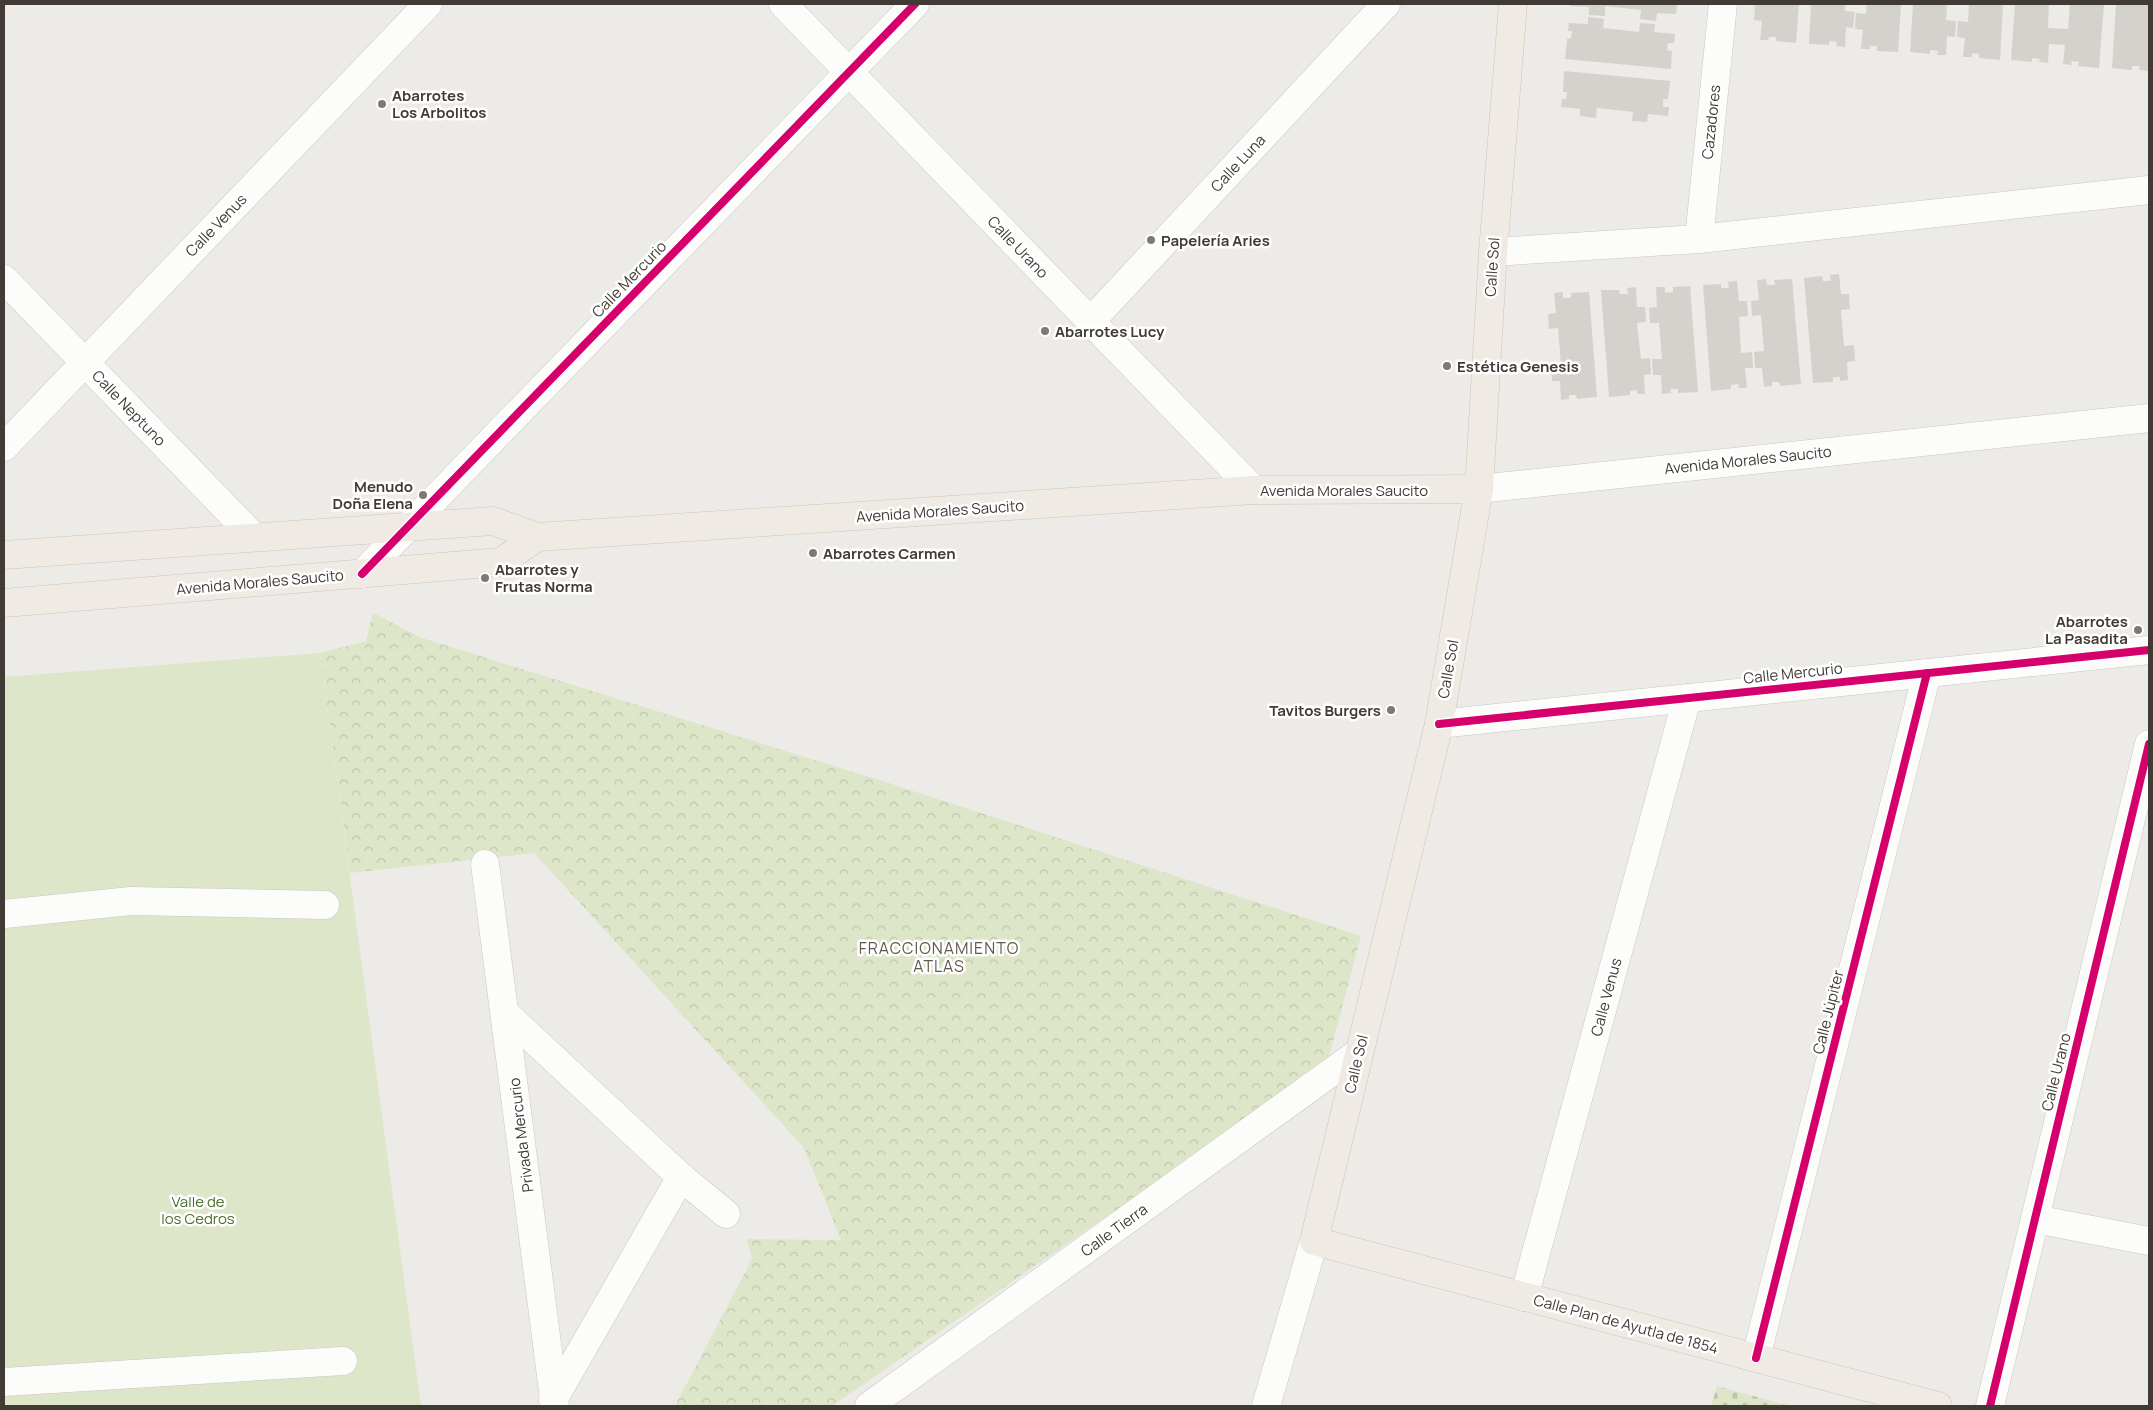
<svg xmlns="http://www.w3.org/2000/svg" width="2153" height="1410" font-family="Manrope,sans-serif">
<defs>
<pattern id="forest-crowns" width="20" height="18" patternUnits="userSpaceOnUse" patternTransform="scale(1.25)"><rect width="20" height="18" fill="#dde6c9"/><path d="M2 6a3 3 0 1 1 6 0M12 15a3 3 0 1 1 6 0" fill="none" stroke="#bfc6ad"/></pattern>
<pattern id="cemetery-stones" width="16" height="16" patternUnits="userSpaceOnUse" patternTransform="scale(1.25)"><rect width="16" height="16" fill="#dde6c9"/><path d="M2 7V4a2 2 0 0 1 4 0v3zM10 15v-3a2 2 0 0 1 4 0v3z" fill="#bfc6ad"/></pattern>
</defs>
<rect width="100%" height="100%" fill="#edebe7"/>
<polygon fill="#dde6c9" points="320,653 421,1406 4,1406 4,677"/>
<polygon fill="url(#forest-crowns)" points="373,613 422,638 879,780 1361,936 1327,1064 832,1406 675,1406 752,1259 747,1239 841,1240 804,1148 534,853 350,873 320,653 366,641"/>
<polygon fill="url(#cemetery-stones)" points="1717,1386 1790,1406 1711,1406"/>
<g fill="#d5d2ce">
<polygon points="1571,4 1672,4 1677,5 1676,14 1657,13 1656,21 1640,19 1641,10 1605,6 1605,16 1589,15 1589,7 1570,6"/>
<polygon points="1755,4 1799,4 1796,43 1776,41 1776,37 1769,37 1768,40 1760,40 1762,21 1754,20"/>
<polygon points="1811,4 1845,4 1845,11 1855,12 1853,28 1846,27 1845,47 1836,46 1837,42 1829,41 1829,45 1809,44"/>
<polygon points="1867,4 1901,4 1898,52 1877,51 1877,46 1870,46 1870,49 1861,49 1863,30 1855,29 1856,13 1866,14"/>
<polygon points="1913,4 1947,4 1946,20 1956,21 1955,37 1947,36 1946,55 1937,55 1938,51 1930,50 1930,54 1910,52"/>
<polygon points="1969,4 2003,4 2000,60 1979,58 1979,54 1972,53 1972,57 1963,57 1965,38 1957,37 1958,21 1968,22"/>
<polygon points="2015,4 2049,4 2048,28 2068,29 2070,4 2104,4 2099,68 2078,66 2079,62 2071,61 2072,65 2063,64 2065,45 2049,44 2048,63 2039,62 2040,59 2032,58 2032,62 2011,60"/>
<polygon points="2116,4 2149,4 2148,71 2139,70 2140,66 2132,66 2132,70 2112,68"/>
<polygon points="1588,17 1604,19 1603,28 1639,32 1640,23 1655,24 1654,32 1675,34 1674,43 1668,43 1667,50 1672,51 1671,69 1565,59 1567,39 1571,38 1572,31 1568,31 1569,23 1588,24"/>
<polygon points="1564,71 1670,81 1668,99 1663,99 1663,107 1669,107 1668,116 1648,114 1647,122 1632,121 1633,112 1597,108 1596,118 1580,116 1580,109 1561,107 1562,99 1566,99 1567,92 1563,92"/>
<polygon points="1839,274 1841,294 1849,294 1850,309 1841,310 1844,346 1854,345 1855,361 1847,362 1848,380 1840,381 1840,377 1833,377 1833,382 1813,383 1804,278 1822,276 1823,281 1831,281 1830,275"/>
<polygon points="1766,279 1767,285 1775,285 1774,280 1792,279 1801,384 1780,386 1779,382 1772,382 1772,386 1764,387 1762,368 1755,368 1754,352 1764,351 1761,315 1752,316 1751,301 1759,300 1757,280"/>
<polygon points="1737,281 1739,301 1747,301 1748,316 1739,317 1741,353 1752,352 1753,368 1745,368 1747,388 1739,388 1738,384 1731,385 1731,389 1711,391 1703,285 1721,284 1721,288 1729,288 1728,282"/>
<polygon points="1690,286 1698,392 1678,393 1678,389 1670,389 1671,393 1662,394 1661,375 1653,375 1652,359 1662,359 1659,323 1650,323 1649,308 1657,307 1656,287 1665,287 1665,293 1673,292 1673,287"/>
<polygon points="1636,287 1637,307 1645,307 1646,322 1637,323 1641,359 1650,358 1651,374 1644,375 1645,394 1637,394 1637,390 1630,391 1630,395 1609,397 1601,290 1619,290 1620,294 1628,294 1627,288"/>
<polygon points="1563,292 1563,298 1571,298 1571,293 1589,292 1597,397 1577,399 1576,395 1569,395 1569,399 1561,400 1560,381 1552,381 1551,365 1561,365 1558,328 1549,329 1548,314 1556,313 1554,293"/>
</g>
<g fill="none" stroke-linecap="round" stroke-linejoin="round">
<g stroke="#cac7c3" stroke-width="29">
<g id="minor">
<polyline points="783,4 1254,490"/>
<polyline points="1699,239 1723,4"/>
<polyline points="1493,252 1699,239 2149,190"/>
<polyline points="4,279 254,537"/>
<polyline points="1090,322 1386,4"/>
<polyline points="4,447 428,4"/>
<polyline points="1479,489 2149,418"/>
<polyline points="362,574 915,4"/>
<polyline points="1439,724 2149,650"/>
<polyline points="485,864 555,1406"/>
<polyline points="4,914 131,901 325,905"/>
<polyline points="506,1014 681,1177 726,1214"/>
<polyline points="2035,1219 2149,1241"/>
<polyline points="1524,1297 1687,698"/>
<polyline points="1756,1358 1927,673"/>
<polyline points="4,1382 343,1361"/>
<polyline points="553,1400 681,1177"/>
<polyline points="869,1406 1358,1053"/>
<polyline points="1266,1406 1314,1241"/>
<polyline points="1990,1406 2149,744"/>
</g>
</g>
<g stroke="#cec4b6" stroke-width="29">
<g id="major">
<polyline points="1513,4 1493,252 1479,489 1439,724 1314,1241 1938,1406"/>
<polyline points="4,555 493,521 537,537 1254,490 1479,489"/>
<polyline points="4,603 501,562 537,537"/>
</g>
</g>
<use href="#minor" stroke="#fcfcfb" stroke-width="28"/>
<use href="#major" stroke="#efeae3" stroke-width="28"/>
<g stroke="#fff" stroke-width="11">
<g id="cycleway">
<polyline points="362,574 915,4"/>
<polyline points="1439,724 2149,650"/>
<polyline points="1756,1358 1927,673"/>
<polyline points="1990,1406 2149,744"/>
</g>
</g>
<use href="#cycleway" stroke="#d6006c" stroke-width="8"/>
</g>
<g fill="#7e7973" stroke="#fff" stroke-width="2">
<circle cx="382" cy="104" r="5"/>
<circle cx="1151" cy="240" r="5"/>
<circle cx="1045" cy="331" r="5"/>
<circle cx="1447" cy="366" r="5"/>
<circle cx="423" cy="495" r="5"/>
<circle cx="813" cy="553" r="5"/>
<circle cx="485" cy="578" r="5"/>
<circle cx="2138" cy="630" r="5"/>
<circle cx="1391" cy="710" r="5"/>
</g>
<g text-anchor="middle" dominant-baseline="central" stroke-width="5" stroke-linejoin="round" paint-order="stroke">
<g font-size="15" font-weight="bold" fill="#423b35" stroke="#fff" text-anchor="start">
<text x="392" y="95">Abarrotes<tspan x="392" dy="17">Los Arbolitos</tspan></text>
<text x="1161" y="240">Papelería Aries</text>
<text x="1055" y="331">Abarrotes Lucy</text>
<text x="1457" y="366">Estética Genesis</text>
<text x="413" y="486" text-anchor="end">Menudo<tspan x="413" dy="17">Doña Elena</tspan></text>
<text x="823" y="553">Abarrotes Carmen</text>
<text x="495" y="569">Abarrotes y<tspan x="495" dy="17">Frutas Norma</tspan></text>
<text x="2128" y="621" text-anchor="end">Abarrotes<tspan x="2128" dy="17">La Pasadita</tspan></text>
<text x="1381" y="710" text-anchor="end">Tavitos Burgers</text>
</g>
<g font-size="15" fill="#423b35" stroke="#fff">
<text transform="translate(1711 122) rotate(-84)">Cazadores</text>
<text transform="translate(1238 163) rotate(-47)">Calle Luna</text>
<text transform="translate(216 225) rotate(-46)">Calle Venus</text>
<text transform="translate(1018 247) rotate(46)">Calle Urano</text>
<text transform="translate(1492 267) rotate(-86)">Calle Sol</text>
<text transform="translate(629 279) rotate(-46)">Calle Mercurio</text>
<text transform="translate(129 408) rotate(46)">Calle Neptuno</text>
<text transform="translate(1748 460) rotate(-6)">Avenida Morales Saucito</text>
<text x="1344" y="490">Avenida Morales Saucito</text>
<text transform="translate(940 511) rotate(-4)">Avenida Morales Saucito</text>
<text transform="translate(260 582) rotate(-5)">Avenida Morales Saucito</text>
<text transform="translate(1448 669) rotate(-80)">Calle Sol</text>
<text transform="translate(1793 673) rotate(-6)">Calle Mercurio</text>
<text transform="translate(1606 997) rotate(-75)">Calle Venus</text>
<text transform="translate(1828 1012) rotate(-76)">Calle Júpiter</text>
<text transform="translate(1356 1064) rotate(-77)">Calle Sol</text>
<text transform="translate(2056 1072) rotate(-76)">Calle Urano</text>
<text transform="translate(521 1135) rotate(-97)">Privada Mercurio</text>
<text transform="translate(1114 1230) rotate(-36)">Calle Tierra</text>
<text transform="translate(1626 1324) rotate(15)">Calle Plan de Ayutla de 1854</text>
</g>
<g font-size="15" fill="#4c6e2e" stroke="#fff">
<text x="198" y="1201">Valle de<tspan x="198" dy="17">los Cedros</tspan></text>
</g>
<g font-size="16" letter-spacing="1" fill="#64584d" stroke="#fff">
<text x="939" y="948">FRACCIONAMIENTO<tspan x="939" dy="18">ATLAS</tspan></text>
</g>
</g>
<rect width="2153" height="1410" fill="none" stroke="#423b35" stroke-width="10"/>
</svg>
